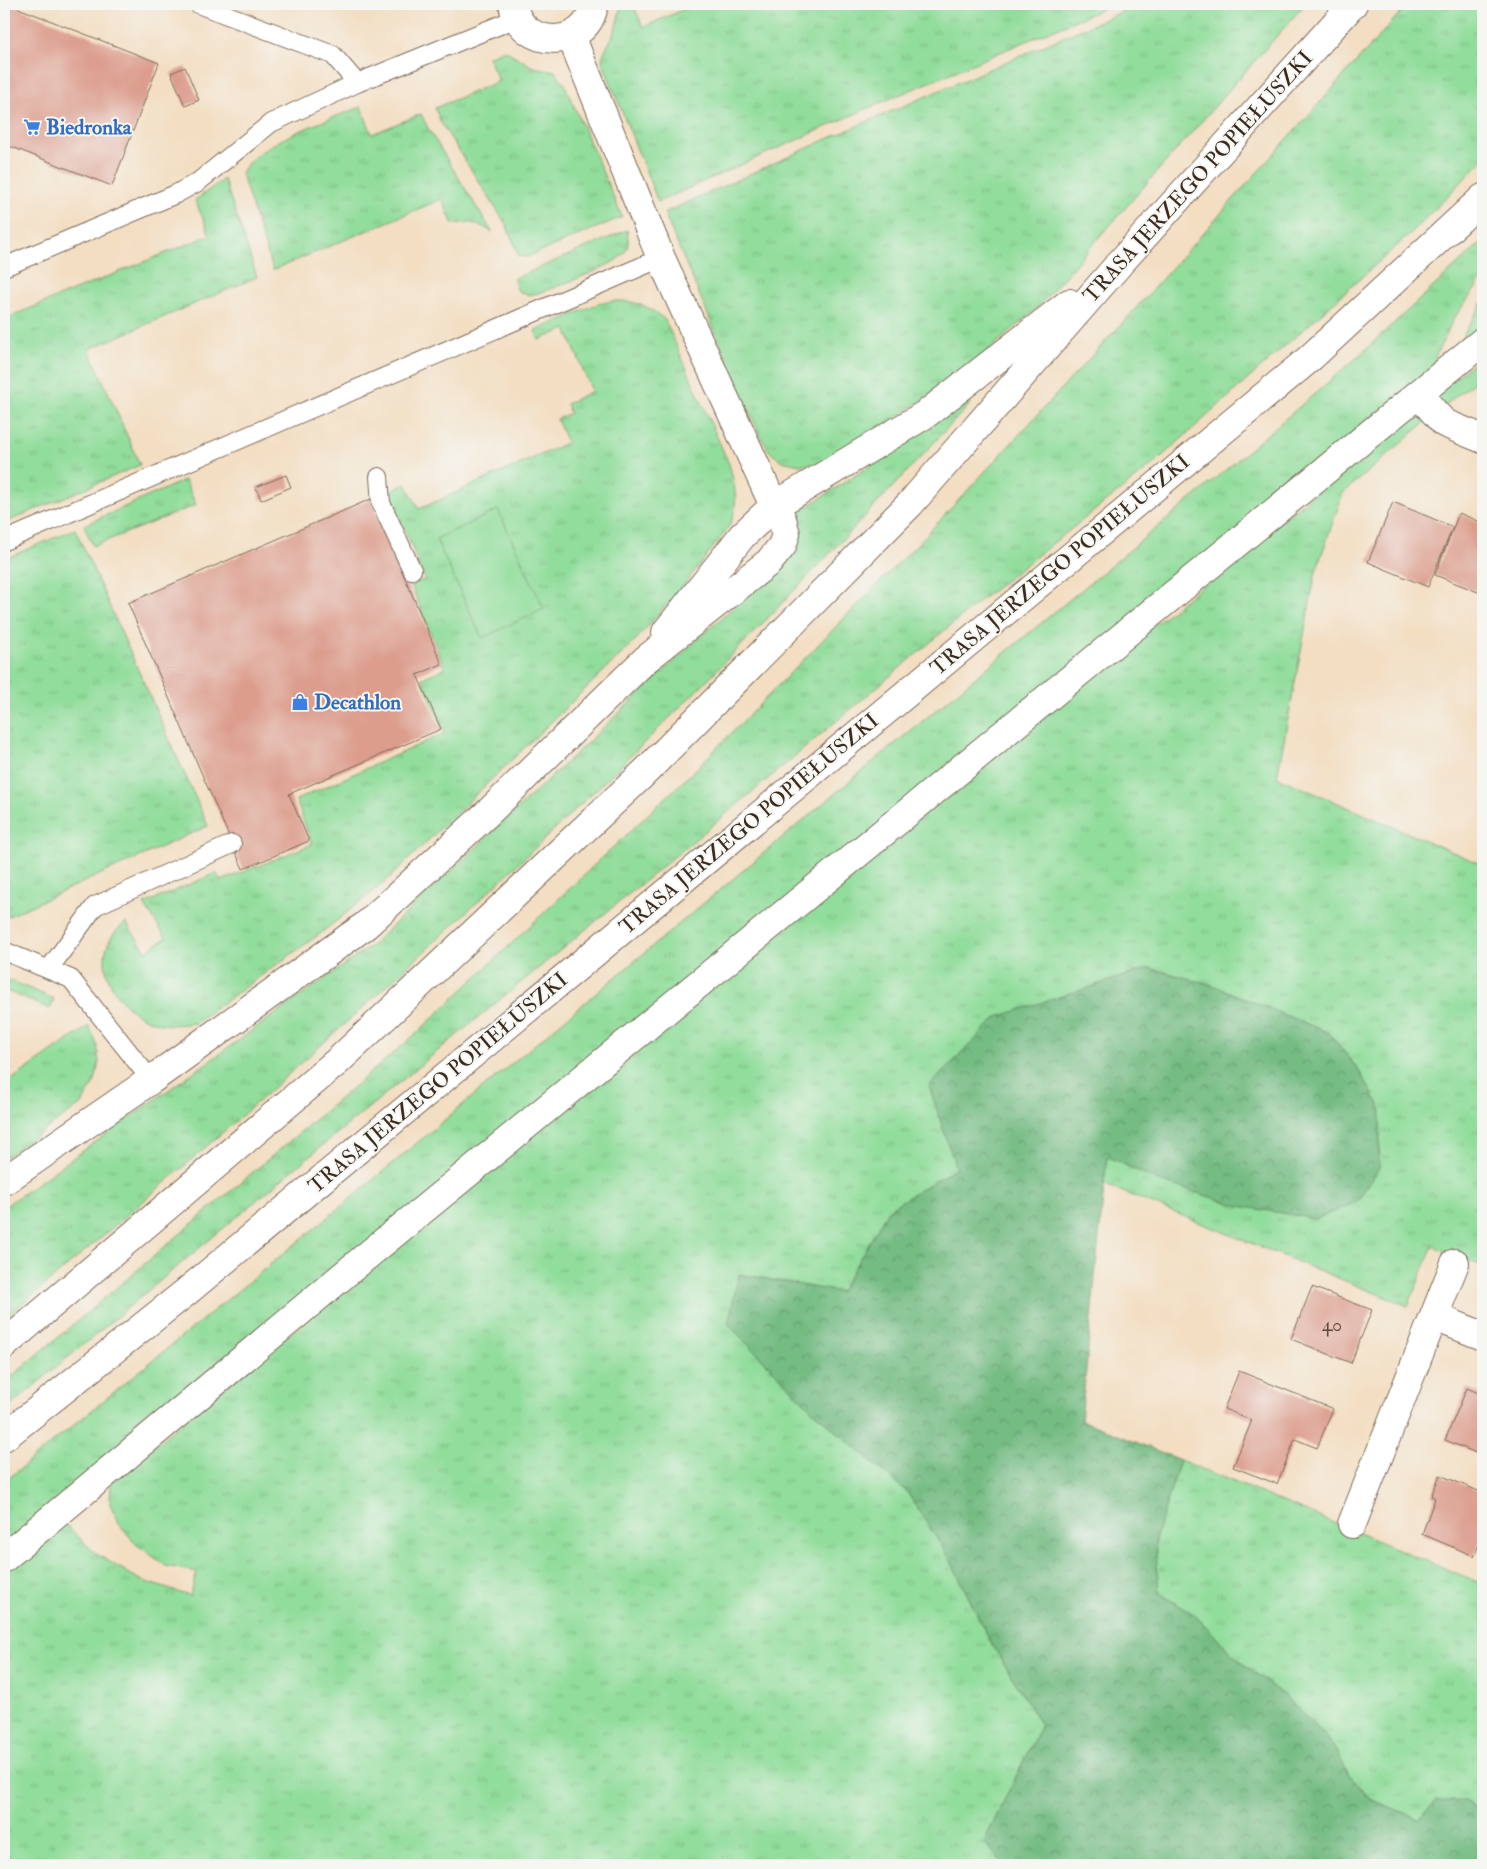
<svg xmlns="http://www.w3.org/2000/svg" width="1487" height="1869" font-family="'IM FELL Double Pica',serif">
<defs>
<pattern id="grass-tufts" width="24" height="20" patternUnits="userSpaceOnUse" patternTransform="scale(1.25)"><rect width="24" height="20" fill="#91dd9b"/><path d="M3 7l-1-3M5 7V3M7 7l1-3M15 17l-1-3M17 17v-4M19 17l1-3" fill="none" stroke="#7ebe85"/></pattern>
<pattern id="forest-crowns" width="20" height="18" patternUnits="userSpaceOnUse" patternTransform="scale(1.25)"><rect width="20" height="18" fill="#74bc83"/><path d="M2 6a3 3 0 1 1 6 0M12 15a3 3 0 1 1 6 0" fill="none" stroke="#60996b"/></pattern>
</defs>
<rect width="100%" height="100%" fill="#f6f6f2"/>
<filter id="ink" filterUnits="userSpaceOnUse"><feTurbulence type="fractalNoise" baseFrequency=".02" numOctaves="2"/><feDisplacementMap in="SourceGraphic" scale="10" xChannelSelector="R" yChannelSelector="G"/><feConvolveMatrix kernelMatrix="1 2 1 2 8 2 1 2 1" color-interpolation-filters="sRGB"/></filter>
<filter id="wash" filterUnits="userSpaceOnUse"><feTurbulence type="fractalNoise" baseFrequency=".0096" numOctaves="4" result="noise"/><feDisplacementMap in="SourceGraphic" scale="20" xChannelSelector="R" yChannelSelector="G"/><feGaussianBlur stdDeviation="1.12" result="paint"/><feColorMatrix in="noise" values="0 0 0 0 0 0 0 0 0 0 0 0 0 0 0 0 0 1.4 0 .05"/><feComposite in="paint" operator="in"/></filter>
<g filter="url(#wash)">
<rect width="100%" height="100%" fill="#f3dec2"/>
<g fill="url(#grass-tufts)" stroke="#66845c">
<path d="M 621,4 L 633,4 L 643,27 L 696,4 L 1114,4 L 866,109 L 658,202 L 602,61 C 603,50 609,45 613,35 C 617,25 619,15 621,4 Z"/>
<polygon points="1140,4 1305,4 1037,308 967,369 846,452 816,464 799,465 782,461 771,453 762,440 664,213 834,136"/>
<polygon points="1408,4 1483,4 1483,160 1411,233 1150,467 982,599 708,829 317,1150 4,1411 4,1383 416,1034 698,767 930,531 1128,317"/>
<polygon points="505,50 533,67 555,71 564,83 622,217 527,257 519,256 506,224 441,123 435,108 499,81 488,57"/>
<path d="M 361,107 L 372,134 L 421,114 L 429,130 L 492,232 C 478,223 469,221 453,224 L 442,199 L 273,270 L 241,173 C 257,142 328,120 361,107 Z"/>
<polygon points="224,179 257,277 89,349 140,465 4,523 4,319 210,235 195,200"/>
<path d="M 627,230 C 628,238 630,246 624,253 C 614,267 557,286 539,293 L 530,295 L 518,291 L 513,279 Z"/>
<polygon points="1483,241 1483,278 1454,318 1435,357 1441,365 1183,575 1178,570 1154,590 1158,596 4,1544 4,1482 338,1209 880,756 1194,497 1354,360"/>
<path d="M 613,301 C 635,300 649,306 665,320 L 729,464 C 736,487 740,510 726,531 L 680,590 L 633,643 L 385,882 L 321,933 L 195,1023 C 179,1025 161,1027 146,1019 C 109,1002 86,949 126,923 L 146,951 L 166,938 L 144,904 L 216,873 L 221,881 L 312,844 L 296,800 L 445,733 L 422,678 L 445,668 L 411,585 L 425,579 L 389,491 L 406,484 L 419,509 L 567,443 L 557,419 L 570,413 L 566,404 L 592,391 L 566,329 L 539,340 L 535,331 L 597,304 Z"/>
<polygon points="1483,302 1483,331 1466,345 1461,339"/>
<polygon points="1483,355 1483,376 1456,396 1343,493 1316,571 1277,777 1483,865 1483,1262 1480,1265 1433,1246 1408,1306 1103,1184 1107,1156 1156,1180 1381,1108 1357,1068 1329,1033 1212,985 1149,968 956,1168 889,1209 840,1292 740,1274 813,1411 907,1492 950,1559 989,1639 1041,1725 984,1842 1005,1865 4,1865 4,1572 63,1522 95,1553 140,1580 190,1596 197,1572 166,1566 136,1544 120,1525 110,1504 111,1481"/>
<path d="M 965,399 L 971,403 C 863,519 754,635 641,746 C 437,945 223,1137 4,1319 L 4,1207 L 371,946 L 686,650 L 791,555 L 800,537 L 798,513 L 892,451 Z"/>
<polygon points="185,480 196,505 93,546 84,525"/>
<polygon points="75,529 208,826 4,918 4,559"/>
<polygon points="4,978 54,999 50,1009 4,990"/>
<polygon points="89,1026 97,1045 99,1062 95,1081 82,1104 4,1158 4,1085"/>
<polygon points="1180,1460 1483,1584 1483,1813 1465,1801 1419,1819 1370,1799 1348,1773 1329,1739 1284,1696 1236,1658 1195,1615 1159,1593 1155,1540"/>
</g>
<polygon fill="url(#forest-crowns)" stroke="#587350" points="1149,968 1212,985 1329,1033 1357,1068 1381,1108 1379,1168 1357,1202 1316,1219 1239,1206 1156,1180 1107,1156 1081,1420 1180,1460 1155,1540 1159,1593 1195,1615 1236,1658 1284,1696 1329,1739 1348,1773 1370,1799 1419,1819 1436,1801 1465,1801 1483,1813 1483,1865 1005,1865 984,1842 1041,1725 989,1639 950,1559 907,1492 813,1411 728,1324 739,1274 840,1292 889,1209 956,1168 929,1086 997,1017"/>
<polygon fill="#91dd9b" stroke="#66845c" points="498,510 544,609 482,638 436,539"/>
<g id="blocks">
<g fill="#dc9d8d">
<polygon points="4,4 14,4 13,6 159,63 112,186 4,144"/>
<polygon points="185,67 199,100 185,106 171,73"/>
<polygon points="286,475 291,487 261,500 256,487"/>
<polygon points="371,499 442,664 417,675 441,729 289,794 309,841 243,869 128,603"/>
<polygon points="1393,502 1453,527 1428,587 1368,562"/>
<polygon points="1459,513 1483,523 1483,594 1435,575"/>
<polygon points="1312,1287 1372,1310 1351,1363 1291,1339"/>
<polygon points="1239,1371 1333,1409 1317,1448 1295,1439 1277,1484 1233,1467 1252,1420 1224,1409"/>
<polygon points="1467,1388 1483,1395 1483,1456 1445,1440"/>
<polygon points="1440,1475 1483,1493 1483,1535 1474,1556 1422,1534 1435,1498 1431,1496"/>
</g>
</g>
</g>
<g filter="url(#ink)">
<use href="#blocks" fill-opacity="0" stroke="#7b6957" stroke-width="1"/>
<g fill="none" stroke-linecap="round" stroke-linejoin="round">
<g stroke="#7b6957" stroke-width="20">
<g id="lane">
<polyline points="198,4 333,55 357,83 517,18"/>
<polyline points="4,267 176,194 198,182 271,123 357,83"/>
<polyline points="379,477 381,503 412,570"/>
<polyline points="4,541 661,258"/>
<polyline points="4,951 71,979 151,1080"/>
<polyline points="49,969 95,906 232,844"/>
</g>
</g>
<g stroke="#7b6957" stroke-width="30">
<g id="street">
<path d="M 513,4 C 519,50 588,51 594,4"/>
<polyline points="1419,395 1444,423 1483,439"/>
<polyline points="666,632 742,536 774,506"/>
<polyline points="4,1181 151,1080 366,925 492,809 645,660 769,562 782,546 786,534 782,519 774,506 661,258 571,36"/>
<polyline points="1435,1317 1483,1336"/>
<polyline points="1352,1524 1455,1263"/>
<polyline points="4,1558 363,1259 1483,341"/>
</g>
</g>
<g stroke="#7b6957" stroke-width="30">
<g id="primary">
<polyline points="774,506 926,414 1069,303"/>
<polyline points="4,1345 339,1060 644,773 910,504 1120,263 1353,4"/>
<polyline points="4,1437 185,1293 1309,359 1483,198"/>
</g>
</g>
<use href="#lane" stroke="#fff" stroke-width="18"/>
<use href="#street" stroke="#fff" stroke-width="28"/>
<use href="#primary" stroke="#fff" stroke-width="28"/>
</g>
</g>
<defs>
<g id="supermarket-bare" transform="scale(1.35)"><path d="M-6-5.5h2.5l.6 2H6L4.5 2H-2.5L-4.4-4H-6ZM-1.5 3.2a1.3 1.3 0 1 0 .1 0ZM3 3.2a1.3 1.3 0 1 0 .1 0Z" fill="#3f7fe0" stroke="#f6f6f2" stroke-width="2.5" paint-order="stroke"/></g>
<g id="shop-bare" transform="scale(1.35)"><path d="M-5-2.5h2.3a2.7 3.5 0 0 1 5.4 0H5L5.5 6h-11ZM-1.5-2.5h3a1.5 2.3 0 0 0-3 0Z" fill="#3f7fe0" stroke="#f6f6f2" stroke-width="2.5" paint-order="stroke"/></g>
</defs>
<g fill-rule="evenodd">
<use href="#supermarket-bare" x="32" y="127"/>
<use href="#shop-bare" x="300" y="702"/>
</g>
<g text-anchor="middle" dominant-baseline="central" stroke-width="4" stroke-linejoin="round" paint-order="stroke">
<g font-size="19" fill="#63473a">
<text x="1332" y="1325">40</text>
</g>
<g font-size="21" font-weight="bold" fill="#366cbe" stroke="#f6f6f2" text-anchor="start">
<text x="46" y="127">Biedronka</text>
<text x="314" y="702">Decathlon</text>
</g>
<g font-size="21" fill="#3b2a1e" stroke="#f6f6f2">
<text transform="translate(1198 177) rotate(-48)">TRASA JERZEGO POPIEŁUSZKI</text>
<text transform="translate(1060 565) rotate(-40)">TRASA JERZEGO POPIEŁUSZKI</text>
<text transform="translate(749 824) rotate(-40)">TRASA JERZEGO POPIEŁUSZKI</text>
<text transform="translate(438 1083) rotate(-40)">TRASA JERZEGO POPIEŁUSZKI</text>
</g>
</g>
<rect width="1487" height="1869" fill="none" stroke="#f6f6f2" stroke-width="20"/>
</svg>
